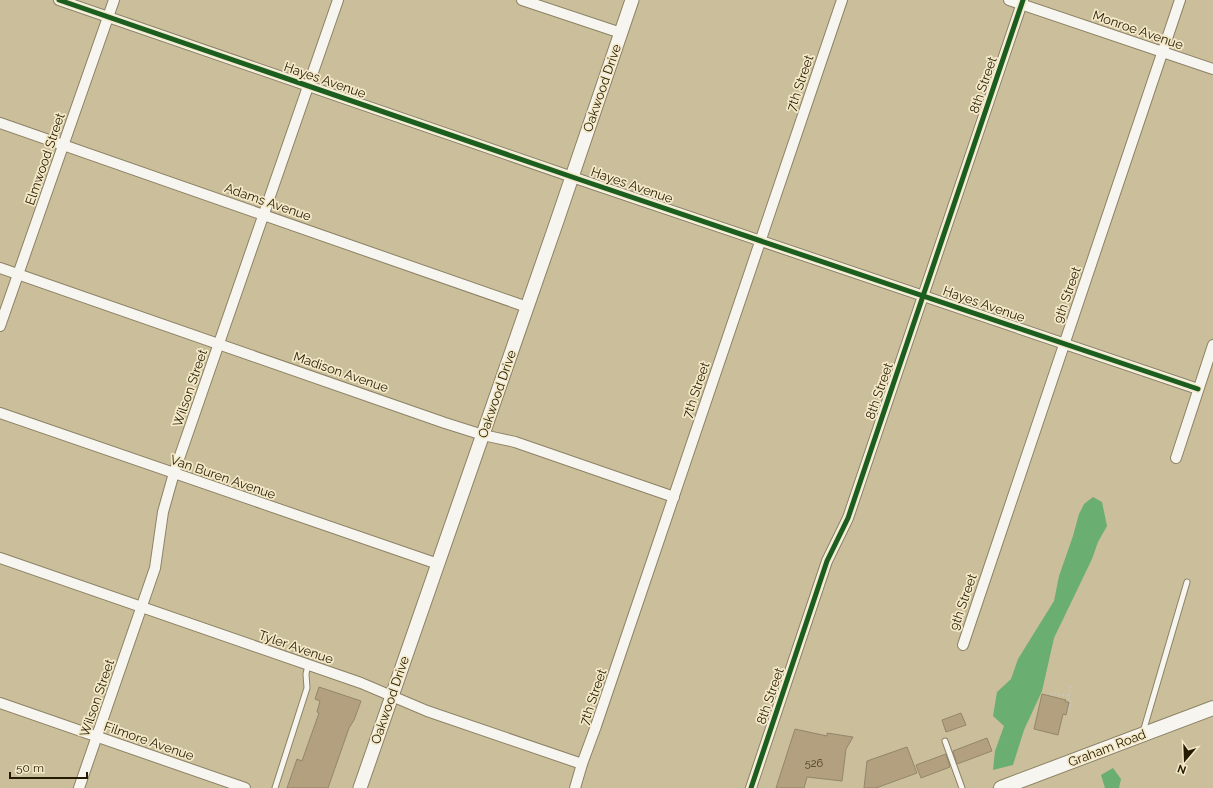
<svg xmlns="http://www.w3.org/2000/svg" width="1213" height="788" font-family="Raleway,sans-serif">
<rect width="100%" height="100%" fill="#cbbe9a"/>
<g fill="#6bae71">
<polygon points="1093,497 1102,502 1107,526 1098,542 1092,559 1054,638 1042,691 1024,730 1013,765 993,770 995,751 1004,726 993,716 997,692 1011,679 1018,659 1054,601 1059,576 1073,536 1079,514 1084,504"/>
<polygon points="1113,768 1121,779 1119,788 1105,788 1101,775"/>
</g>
<g fill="#b2a07e" stroke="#93866c">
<polygon points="319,687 361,701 354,720 349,728 328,788 287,788 297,759 302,761 319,713 317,712 320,701 315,699"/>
<polygon points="1042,694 1066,700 1065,702 1069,702 1066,715 1063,714 1058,735 1034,729"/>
<polygon points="961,713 966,725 946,732 942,720"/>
<polygon points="795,729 827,736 827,733 853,737 846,749 842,781 807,777 804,788 776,788"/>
<polygon points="987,738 992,751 957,764 953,751"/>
<polygon points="907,747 917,773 876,788 864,788 867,761"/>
<polygon points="946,754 950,767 921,778 916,765"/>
</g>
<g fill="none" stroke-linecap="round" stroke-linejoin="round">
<g stroke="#8c8265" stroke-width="7">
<g id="service">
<polyline points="1143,732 1187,582"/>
<polyline points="945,741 962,788"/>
<polyline points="275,788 307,688 306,674 308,665"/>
</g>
</g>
<g stroke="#8c8265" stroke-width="12">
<g id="minor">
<polyline points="59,0 581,180 1198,389"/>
<polyline points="522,0 621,33"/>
<polyline points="1009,0 1213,69"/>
<polyline points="0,123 527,307"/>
<polyline points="0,268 445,423 483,435 515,442 674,497"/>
<polyline points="0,326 114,0"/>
<polyline points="0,413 438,564"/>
<polyline points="1176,458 1213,345"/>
<polyline points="0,558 361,683 427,711 582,764"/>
<polyline points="963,645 1180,0"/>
<polyline points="0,703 245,788"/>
<polyline points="79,788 155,568 163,512 174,473 338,0"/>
<polyline points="575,788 582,764 596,726 842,0"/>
<polyline points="751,788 827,561 848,518 1023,0"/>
</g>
</g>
<g stroke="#8c8265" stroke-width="15">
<polyline id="tertiary" points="360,788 557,221 632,0"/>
</g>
<g stroke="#8c8265" stroke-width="16">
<polyline id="secondary" points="1001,788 1213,708"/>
</g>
<g stroke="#c8c4b9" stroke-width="2" stroke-dasharray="2 2" stroke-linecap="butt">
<polyline points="1051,695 1054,693 1068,696"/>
<polyline points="1069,710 1071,702 1068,700 1071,686"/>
</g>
<use href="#service" stroke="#f7f5f0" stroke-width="5"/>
<use href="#minor" stroke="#f7f5f0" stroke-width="10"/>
<use href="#tertiary" stroke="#f7f5f0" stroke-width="13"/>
<use href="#secondary" stroke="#f7f5f0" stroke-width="14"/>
<g stroke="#f4e9c9" stroke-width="8">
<g id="cycleway">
<polyline points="59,0 581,180 1198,389"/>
<polyline points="751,788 827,561 848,518 1023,0"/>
</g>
</g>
<use href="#cycleway" stroke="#1b5e20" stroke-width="5"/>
</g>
<g text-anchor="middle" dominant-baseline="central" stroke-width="3.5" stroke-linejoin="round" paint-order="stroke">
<g font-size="11" fill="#483c20">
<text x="814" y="763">526</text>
</g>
<g font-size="13" fill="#241b01" stroke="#f4e9c9">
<text transform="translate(1138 30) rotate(19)">Monroe Avenue</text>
<text transform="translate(325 80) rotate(19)">Hayes Avenue</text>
<text transform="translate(800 83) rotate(-71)">7th Street</text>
<text transform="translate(983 85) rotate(-71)">8th Street</text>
<text transform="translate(602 88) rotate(-71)">Oakwood Drive</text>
<text transform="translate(45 159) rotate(-71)">Elmwood Street</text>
<text transform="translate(632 185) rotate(19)">Hayes Avenue</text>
<text transform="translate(268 202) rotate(19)">Adams Avenue</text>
<text transform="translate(1067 295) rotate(-71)">9th Street</text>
<text transform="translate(984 304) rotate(19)">Hayes Avenue</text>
<text transform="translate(341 372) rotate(19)">Madison Avenue</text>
<text transform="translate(190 388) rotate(-71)">Wilson Street</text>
<text transform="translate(696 390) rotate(-71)">7th Street</text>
<text transform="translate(879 391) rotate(-71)">8th Street</text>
<text transform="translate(497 394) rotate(-71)">Oakwood Drive</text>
<text transform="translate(223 477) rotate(19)">Van Buren Avenue</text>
<text transform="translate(963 602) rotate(-71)">9th Street</text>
<text transform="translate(296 647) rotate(19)">Tyler Avenue</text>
<text transform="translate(770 696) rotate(-71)">8th Street</text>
<text transform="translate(593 697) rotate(-71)">7th Street</text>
<text transform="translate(97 698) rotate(-71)">Wilson Street</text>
<text transform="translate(390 700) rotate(-71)">Oakwood Drive</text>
<text transform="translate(149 741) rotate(19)">Filmore Avenue</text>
<text transform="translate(1107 748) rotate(-21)">Graham Road</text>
</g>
</g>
<g transform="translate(1185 760) rotate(199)" stroke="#f4e9c9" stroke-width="3" paint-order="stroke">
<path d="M0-3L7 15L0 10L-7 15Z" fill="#241b01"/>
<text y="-6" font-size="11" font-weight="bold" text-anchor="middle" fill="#241b01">N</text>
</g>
<path d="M10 772v6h77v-6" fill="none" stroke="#241b01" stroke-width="2"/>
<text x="16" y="772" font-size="12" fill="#241b01" stroke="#f4e9c9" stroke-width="3" paint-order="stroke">50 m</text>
</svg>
